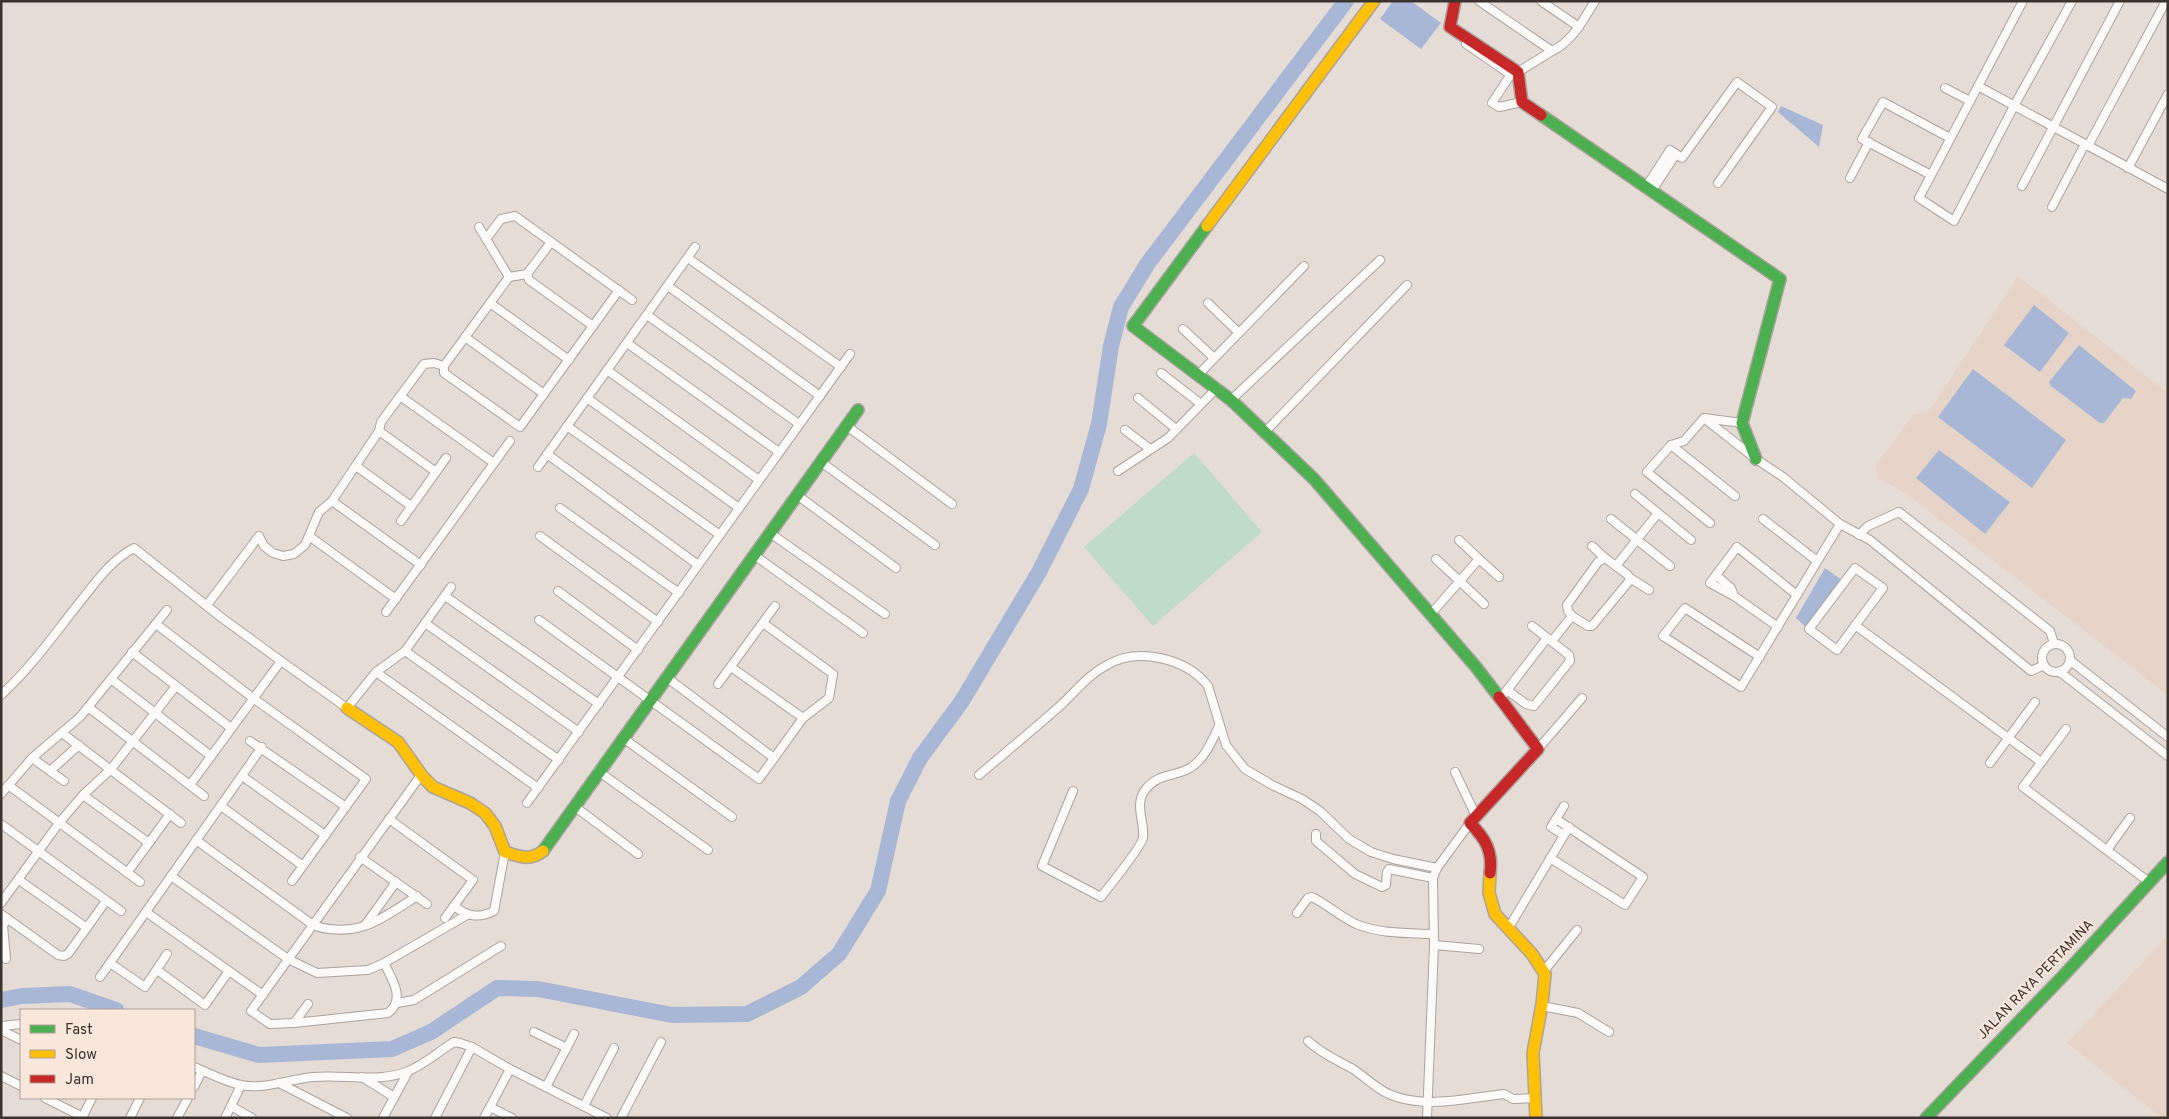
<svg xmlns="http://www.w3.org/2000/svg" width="2169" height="1119" font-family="Overpass,sans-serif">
<rect width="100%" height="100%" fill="#e6dcd6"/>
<g fill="#e7d4c8">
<polygon points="2018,276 2168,393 2168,695 1908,495 1878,478 1875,466 1913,415 1929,411"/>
<polygon points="2168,935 2168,1118 2162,1118 2067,1043"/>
</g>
<polygon fill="#c1dbc9" points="1194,453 1262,532 1153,626 1084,547"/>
<g fill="#a8b7d5">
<polygon points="1393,1 1411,1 1441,23 1421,49 1380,19"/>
<polygon points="1781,106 1823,125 1819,147 1778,112"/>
<polygon points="2034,305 2069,333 2040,372 2004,345"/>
<polygon points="2079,345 2136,391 2131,399 2123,398 2104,423 2100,423 2051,386 2049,382"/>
<polygon points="1973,369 2066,440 2032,488 1938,417"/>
<polygon points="1939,450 2010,502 1985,534 1916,478"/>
<polygon points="1825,568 1842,580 1807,628 1796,618"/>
</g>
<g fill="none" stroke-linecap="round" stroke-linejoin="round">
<g stroke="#a8b7d5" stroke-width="16">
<polyline points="1,1000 22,996 70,994 116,1010"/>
<polyline points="194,1036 259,1055 392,1049 431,1032 497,988 538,989 672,1015 747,1014 801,987 839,954 878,891 898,801 920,758 962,701 1039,572 1081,489 1099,424 1111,346 1121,307 1148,263 1346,1"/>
</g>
<g stroke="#aba39e" stroke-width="10">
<g id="street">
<path d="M 1479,1 L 1552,51 C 1573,41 1583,20 1595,1"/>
<polyline points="1541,1 1579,27"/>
<polyline points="2023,1 1919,198 1954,221 2014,106 2072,1"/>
<polyline points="1466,44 1511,75"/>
<polyline points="1513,71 1492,103 1499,107 1522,102"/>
<polyline points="1518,72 1552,51"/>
<polyline points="1978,86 2168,189"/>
<polyline points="1945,88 1970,101"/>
<polyline points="2088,146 2166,1"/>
<polyline points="2128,168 2168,94"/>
<polyline points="1931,175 1862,139 1883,102 1950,138"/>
<polyline points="1850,178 1869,142"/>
<polyline points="2022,186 2120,1"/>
<polyline points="1646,187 1670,150 1682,158 1737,82 1772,107 1718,183"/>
<polyline points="1651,192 1676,154"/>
<polyline points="2052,207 2085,144"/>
<polyline points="479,227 509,277"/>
<polyline points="486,239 501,219 515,216 632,300"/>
<polyline points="551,242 527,274 509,277 444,366 444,373 520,427 619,290"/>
<polyline points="688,258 841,367"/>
<polyline points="527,274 529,280 593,326"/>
<polyline points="668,286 820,396"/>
<polyline points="490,303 569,360"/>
<polyline points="1208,303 1239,333"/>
<polyline points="647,315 799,424"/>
<polyline points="1183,329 1214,358"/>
<polyline points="465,337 544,394"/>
<polyline points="627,343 779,452"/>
<polyline points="607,370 759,480"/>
<polyline points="1161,373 1201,404"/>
<polyline points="1198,375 1304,266"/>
<polyline points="400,396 494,463"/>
<polyline points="587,398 739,508"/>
<polyline points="1138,398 1176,429"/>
<polyline points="1231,400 1380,260"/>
<polyline points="1704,418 1742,423"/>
<polyline points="567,426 720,535"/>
<polyline points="847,426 952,504"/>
<polyline points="1125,430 1150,449"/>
<polyline points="379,431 436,472"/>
<polyline points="1265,432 1407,285"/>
<polyline points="1671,445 1735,496"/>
<polyline points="547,454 698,565"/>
<polyline points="821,462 935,545"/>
<polyline points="356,466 411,506"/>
<polyline points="538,467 695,247"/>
<polyline points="1118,471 1168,438 1217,388"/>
<polyline points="797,495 896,568"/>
<polyline points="332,501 421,565"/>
<polyline points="560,508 679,593"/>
<polyline points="1658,513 1691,540"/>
<polyline points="1611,519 1670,566"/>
<polyline points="1763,519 1817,561"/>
<polyline points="401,521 446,458"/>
<polyline points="1710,523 1647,472 1671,445 1684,441 1704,418 1756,459 1783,477 1840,524 1870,540 2031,671 2044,665"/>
<polyline points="770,533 885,614"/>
<polyline points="1859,535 1868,526 1899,512 2050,631 2054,643"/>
<polyline points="309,536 396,599"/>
<polyline points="540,536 658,622"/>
<polyline points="1592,546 1605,558"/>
<polyline points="754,555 863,633"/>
<polyline points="1436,559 1484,604"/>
<polyline points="1479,559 1499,577"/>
<polygon points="1855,568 1883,588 1837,650 1809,629"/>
<polyline points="1716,575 1731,588 1734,596 1778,627"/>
<polyline points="1630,578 1649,590"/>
<polyline points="558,591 638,650"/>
<polyline points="445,596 599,704"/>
<polyline points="1734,596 1710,583 1737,547 1797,595"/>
<polyline points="207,605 259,536 264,546 273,553 283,556 294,554 305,545 319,512 332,501 379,431 381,422 424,364 434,363 444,366"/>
<polyline points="386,612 510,441"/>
<polyline points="1430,615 1479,559 1459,540"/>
<polyline points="1572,616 1588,626 1592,626 1630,580 1628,575 1616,566"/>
<polyline points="539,620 759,779 803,718 829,698 833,674 763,623"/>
<polyline points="425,623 579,732"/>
<polyline points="156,624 253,698 366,779 292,881"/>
<polyline points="1855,625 2041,762"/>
<polyline points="1552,641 1572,616 1568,611 1567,605 1598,562 1605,558 1616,566 1658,513 1635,494"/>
<circle cx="2056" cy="658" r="14"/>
<polyline points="405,651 559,760"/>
<polyline points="132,652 231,728"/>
<polyline points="1760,657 1685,608 1663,636 1741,687 1840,524"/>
<polyline points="2071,661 2168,737"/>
<polyline points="731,667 803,718"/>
<polyline points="376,672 538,788"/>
<polyline points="2060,672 2168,756"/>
<polyline points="666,677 774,758"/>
<polyline points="111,679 211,756"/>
<polyline points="718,684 775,606"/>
<polyline points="1507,690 1526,704 1534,706 1570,661 1569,655 1532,626"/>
<polyline points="1504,694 1547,638"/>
<path d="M 1,695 C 31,668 55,633 80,602 C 96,582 111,560 134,548 L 222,618 L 281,661"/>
<polyline points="88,707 204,796"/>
<polyline points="2066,729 2023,787 2149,882"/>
<polyline points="62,733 181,823"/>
<polyline points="623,738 732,817"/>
<polyline points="250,741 346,807"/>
<polyline points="1538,749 1582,698"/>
<polyline points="32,758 64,781"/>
<polyline points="1990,763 2035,702"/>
<polyline points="50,771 79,745"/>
<polyline points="598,771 708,850"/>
<polyline points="1455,772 1476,816"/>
<path d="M 979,775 C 1006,752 1034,729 1061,705 C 1076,691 1088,675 1107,665 C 1138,647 1186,658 1208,686 L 1226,745 L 1245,769 L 1272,785 L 1302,799 L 1320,811 L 1349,839 L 1371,852 L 1393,859 L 1437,868"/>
<polyline points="242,776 325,835"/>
<polyline points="8,785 140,882"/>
<polyline points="190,785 281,661 347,708 376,672 405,651 451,587"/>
<path d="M 1073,791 L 1042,866 L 1101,897 C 1108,888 1142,846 1143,838 C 1145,822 1134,805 1145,790 C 1157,774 1172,777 1188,769 C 1204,761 1212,741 1219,726"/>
<polyline points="1,794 32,758 80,717 167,610"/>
<polyline points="83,795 149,843"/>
<polyline points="527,803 850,354"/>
<polyline points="221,806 303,866"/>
<polyline points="574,806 638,854"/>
<polyline points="389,819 473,880 445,918"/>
<polyline points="1,824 121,911"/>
<polyline points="1316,834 1316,841 1355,874 1382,887 1386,885 1387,872 1389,869 1433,878"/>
<polyline points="1564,835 1551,827 1564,806"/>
<path d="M 196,840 L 313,925 C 328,931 349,931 364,926 C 379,922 403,905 417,896"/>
<polyline points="2107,850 2130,818"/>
<polyline points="360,857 427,904"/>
<polyline points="1550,858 1625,905 1643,877 1556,819"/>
<polyline points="127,873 170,814"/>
<polyline points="171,876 288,959 317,973 368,970 384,963 467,915"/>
<polyline points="19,880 87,928"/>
<polyline points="1,903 59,823 83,795 111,769 176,686"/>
<path d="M 454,906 C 467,916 478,919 494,911 L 505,852"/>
<polyline points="146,912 263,995"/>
<path d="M 1297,913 L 1308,898 L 1312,897 C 1328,905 1341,917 1356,924 C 1380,934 1408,933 1434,934"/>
<polyline points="1,914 58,955 64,956 68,954 106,901"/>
<polyline points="366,924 396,882"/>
<polyline points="1508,929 1569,827"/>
<polyline points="1434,945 1479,949"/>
<polyline points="6,959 3,925 8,919"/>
<polyline points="110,963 145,987 167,954"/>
<polyline points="157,970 205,1005 229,971"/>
<polyline points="1544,971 1577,930"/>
<polyline points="100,977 262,747"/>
<polyline points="397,1003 414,1000 501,946"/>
<polyline points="308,1004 294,1023 270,1024 251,1011 421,775"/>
<polyline points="1542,1006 1578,1013 1609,1032"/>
<path d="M 294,1023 L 388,1013 C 406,999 392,979 384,963"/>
<polyline points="1,1026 21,1024"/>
<polyline points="1,1030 21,1040"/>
<polyline points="534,1032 567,1048"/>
<path d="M 1308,1041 C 1322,1054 1337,1060 1353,1069 C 1365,1077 1378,1090 1391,1095 C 1426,1109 1468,1098 1504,1094 L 1513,1099 L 1535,1098"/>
<path d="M 194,1067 C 209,1073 225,1082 241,1085 C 263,1090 290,1079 313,1077 C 342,1074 382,1083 408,1071 C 424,1065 439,1051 454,1042 L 460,1043 L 472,1047"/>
<polyline points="1,1076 21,1086"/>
<polyline points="362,1077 394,1097"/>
<polyline points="279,1083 347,1118"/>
<polyline points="194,1087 202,1071"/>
<polyline points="546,1087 574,1034"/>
<polyline points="45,1098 83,1117"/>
<polyline points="231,1106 241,1085"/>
<polyline points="584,1106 614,1048"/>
<polyline points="490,1107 510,1069"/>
<polyline points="82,1118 92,1098"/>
<polyline points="130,1118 140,1098"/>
<polyline points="177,1118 188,1098"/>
<polyline points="225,1118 231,1106 252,1118"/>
<polyline points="383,1118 408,1072"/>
<polyline points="435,1118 472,1047 510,1069 607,1118"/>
<polyline points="484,1118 490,1107 512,1118"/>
<polyline points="621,1118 661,1042"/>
<polyline points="1427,1118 1434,945 1433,878 1437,868 1470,823"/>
</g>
</g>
<g stroke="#aba39e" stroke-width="14">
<g id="fast">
<polyline points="1541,115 1780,279 1742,423 1756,459"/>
<polyline points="1207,226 1133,326 1231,400 1314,479 1476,667 1499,697"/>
<polyline points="543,851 858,410"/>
<polyline points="1926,1118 2063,976 2168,862"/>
</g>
</g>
<g stroke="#aba39e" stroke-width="14">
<g id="slow">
<polyline points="1207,226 1374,1"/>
<path d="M 347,708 L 398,742 L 423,777 L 433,787 L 470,803 L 485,813 L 495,826 L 505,852 C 520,857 530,861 543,851"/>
<polyline points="1490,873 1489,893 1495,914 1532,954 1545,974 1542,1004 1533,1053 1536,1118"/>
</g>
</g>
<g stroke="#aba39e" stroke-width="14">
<g id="jam">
<polyline points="1455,1 1450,27 1518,72 1522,102 1541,115"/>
<path d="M 1490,873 C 1493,851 1485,838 1470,823 L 1538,749 L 1499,697"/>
</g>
</g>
<use href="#street" stroke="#fbfaf9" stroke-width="8"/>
<use href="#fast" stroke="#4caf50" stroke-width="11"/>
<use href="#slow" stroke="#ffc107" stroke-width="11"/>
<use href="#jam" stroke="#c62828" stroke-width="11"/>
</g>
<g text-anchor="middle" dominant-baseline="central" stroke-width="4" stroke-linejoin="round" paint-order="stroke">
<g font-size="14" fill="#3a332e" stroke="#fae7dc">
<text transform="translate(2036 980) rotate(-46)">JALAN RAYA PERTAMINA</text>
</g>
</g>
<rect width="2169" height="1119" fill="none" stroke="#3a332e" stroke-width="5"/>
<rect x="20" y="1009" width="175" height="90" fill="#fae7dc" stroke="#ad9f96"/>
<rect x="30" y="1025" width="25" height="8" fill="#4caf50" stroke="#ad9f96"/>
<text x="65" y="1034" font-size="15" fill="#3a332e">Fast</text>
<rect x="30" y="1050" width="25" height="8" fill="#ffc107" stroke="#ad9f96"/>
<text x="65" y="1059" font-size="15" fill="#3a332e">Slow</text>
<rect x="30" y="1075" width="25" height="8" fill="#c62828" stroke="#ad9f96"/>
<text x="65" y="1084" font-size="15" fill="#3a332e">Jam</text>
</svg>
